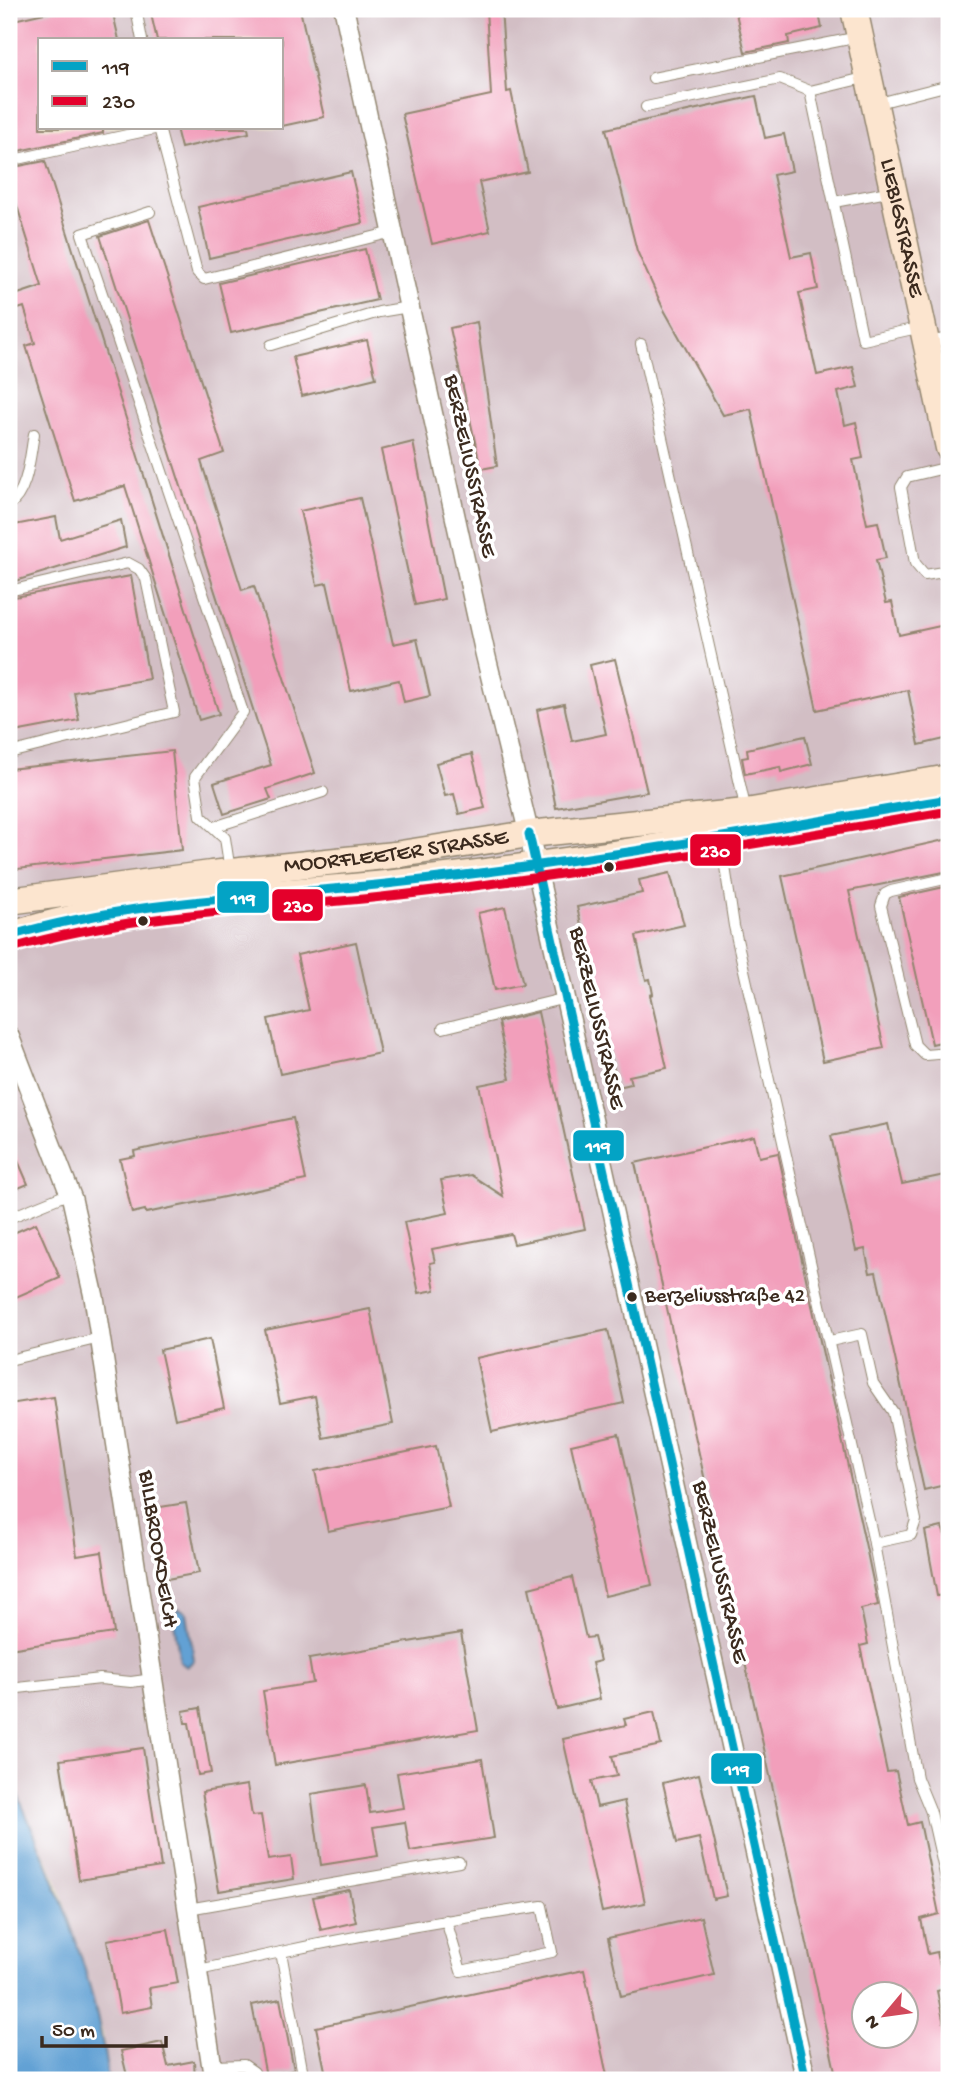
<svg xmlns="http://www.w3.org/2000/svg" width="958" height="2089" font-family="'Gochi Hand',sans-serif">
<rect width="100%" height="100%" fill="#fff"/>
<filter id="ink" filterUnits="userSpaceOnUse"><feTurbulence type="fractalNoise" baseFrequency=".0143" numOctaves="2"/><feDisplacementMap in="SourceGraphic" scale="14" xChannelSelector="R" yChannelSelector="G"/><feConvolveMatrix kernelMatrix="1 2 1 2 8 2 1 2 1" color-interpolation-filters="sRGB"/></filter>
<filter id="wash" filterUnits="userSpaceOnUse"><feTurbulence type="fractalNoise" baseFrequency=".00686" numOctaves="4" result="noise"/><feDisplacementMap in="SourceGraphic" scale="28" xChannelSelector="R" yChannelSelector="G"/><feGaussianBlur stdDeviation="1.57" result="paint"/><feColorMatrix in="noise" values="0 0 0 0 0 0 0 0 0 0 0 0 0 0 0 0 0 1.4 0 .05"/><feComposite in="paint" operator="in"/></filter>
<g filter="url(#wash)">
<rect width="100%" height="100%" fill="#e8e2c1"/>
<path fill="#d2bec4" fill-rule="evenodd" d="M 9,9 L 949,9 L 949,2080 L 108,2080 L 103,2034 L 60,1889 L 9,1775 ZM 40,40 L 282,40 L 282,128 L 40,128 ZM 864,1994 L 906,1994 L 906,2036 L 864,2036 Z"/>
<g fill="#62a1d4" stroke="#4e6679" stroke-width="2">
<polygon points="179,1608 187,1613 194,1660 187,1667 180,1662 173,1615"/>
<path d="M 9,1775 C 52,1873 96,1973 108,2080 L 9,2080 Z"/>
</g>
<g id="blocks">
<g fill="#f29fbb" fill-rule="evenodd">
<polygon points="62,9 112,9 119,40 40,40 40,128 103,128 103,133 9,153 9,21"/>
<polygon points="175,9 300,9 324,117 282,126 282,40 157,40 151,14"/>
<polygon points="486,9 501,9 507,92 511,91 528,172 479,182 490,231 432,244 402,114 491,95"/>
<polygon points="735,9 818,9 822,28 788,36 789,43 745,52"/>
<polygon points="756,96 765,138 784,134 792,171 773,175 791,257 811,253 818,289 799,293 817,375 853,367 858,387 838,392 845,425 856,422 863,458 853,460 867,524 878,522 886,558 876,560 886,603 892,602 899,635 949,624 949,738 919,745 908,690 817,710 751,409 723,415 663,308 637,251 606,129"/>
<polygon points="176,128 248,128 249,133 181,148"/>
<polygon points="45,161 219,714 199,720 125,486 75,501 26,346 35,343 24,307 9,312 9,297 42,286 9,180 9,168"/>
<polygon points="351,172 363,223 209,258 198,207"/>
<polygon points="149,220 224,453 201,461 242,590 254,586 315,773 267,789 271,799 224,814 214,783 271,765 100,236"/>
<polygon points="365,249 377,300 231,333 219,283"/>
<polygon points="477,322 497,466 481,469 450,328"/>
<polygon points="367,340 376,378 302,396 293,357"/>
<polygon points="413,442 444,599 415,605 381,450"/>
<polygon points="360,498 393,644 417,639 430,696 404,702 399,680 351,691 327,583 317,585 300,511"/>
<polygon points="56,517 60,539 121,520 126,547 9,583 9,526"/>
<polygon points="131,576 149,679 74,692 79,720 9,733 9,598"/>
<polygon points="615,659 647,792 556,808 537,710 564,704 572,741 606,734 590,665"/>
<polygon points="805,736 812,764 781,772 780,767 745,774 742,758 748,757 747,749"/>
<polygon points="172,751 182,850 9,870 9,769"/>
<polygon points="472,754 485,808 459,814 454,794 445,796 436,763"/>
<polygon points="949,839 949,871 849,891 884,1048 823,1061 782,876"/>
<polygon points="670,873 684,925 636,936 646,980 650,979 653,994 650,995 667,1068 629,1076 631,1084 618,1087 577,907 642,893 639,880"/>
<polygon points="949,886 949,1040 932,1044 899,897"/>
<polygon points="505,907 523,984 495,990 478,913"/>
<polygon points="356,942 380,1053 280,1074 268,1019 309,1010 297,955"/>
<polygon points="538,1012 585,1229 514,1244 511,1234 432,1249 435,1262 430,1263 435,1290 419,1293 404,1222 448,1213 441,1180 471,1175 503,1196 479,1085 510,1079 498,1022"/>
<polygon points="293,1118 306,1180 146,1213 145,1210 132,1213 120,1159 135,1156 134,1151"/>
<polygon points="888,1124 902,1184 949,1174 949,1484 924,1490 876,1272 870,1273 865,1249 856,1251 831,1136"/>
<path d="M 754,1136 L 759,1157 L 778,1153 L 866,1547 L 878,1605 L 861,1609 L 868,1644 L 860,1646 L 887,1772 L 896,1771 L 908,1825 L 920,1822 L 939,1914 L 921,1919 L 928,1954 L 937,1952 L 945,1989 L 937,1991 L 949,2048 L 949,2080 L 837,2080 L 635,1163 ZM 864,1994 L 906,1994 L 906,2036 L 864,2036 Z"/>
<polygon points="9,1140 28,1184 9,1192"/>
<polygon points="36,1223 60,1278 9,1300 9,1235"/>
<polygon points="370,1309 393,1424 323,1438 315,1396 280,1403 265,1330"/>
<polygon points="608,1330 624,1403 492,1432 476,1358"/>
<polygon points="210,1339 224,1408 175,1419 160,1350"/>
<polygon points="54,1397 77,1556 102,1552 114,1633 9,1649 9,1404"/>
<polygon points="619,1434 652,1585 605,1596 571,1445"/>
<polygon points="436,1446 449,1507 328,1531 315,1471"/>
<polygon points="186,1503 199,1573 167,1579 154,1508"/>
<polygon points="942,1527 949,1546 949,1594 937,1596 925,1531"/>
<polygon points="572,1577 586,1638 594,1637 600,1661 592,1663 600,1699 557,1709 529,1588"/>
<polygon points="461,1633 478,1730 275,1765 263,1691 313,1683 309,1659"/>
<polygon points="200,1708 211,1773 198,1775 189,1723 185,1723 183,1711"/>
<polygon points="654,1712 661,1745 612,1756 617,1776 591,1781 597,1807 624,1801 645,1903 602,1912 563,1739 626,1725 624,1719"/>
<polygon points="143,1748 161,1867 79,1880 60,1760"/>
<polygon points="482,1759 494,1838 410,1851 405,1822 373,1827 378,1856 321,1865 311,1794 366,1785 370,1813 403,1808 397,1773"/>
<polygon points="699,1774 727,1896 713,1899 699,1838 677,1843 663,1783"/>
<polygon points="247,1785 252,1816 261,1815 268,1860 291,1857 294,1879 219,1891 202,1792"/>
<polygon points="349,1890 356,1922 321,1930 313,1897"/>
<polygon points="701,1917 714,1975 621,1996 608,1938"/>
<polygon points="168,1929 178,1983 149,1988 152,2007 120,2013 107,1940"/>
<polygon points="584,1970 608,2080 327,2080 316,2027"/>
<polygon points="280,1999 294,2070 266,2076 252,2005"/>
<polygon points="162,2042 168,2066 194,2061 195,2080 128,2080 121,2051"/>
</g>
</g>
</g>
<g filter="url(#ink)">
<use href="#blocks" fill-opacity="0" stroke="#928670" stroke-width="2"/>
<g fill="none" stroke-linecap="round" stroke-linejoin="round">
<g stroke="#928670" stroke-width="12">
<g id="lane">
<polyline points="136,9 142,40"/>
<polyline points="653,78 859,37"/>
<polyline points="810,91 863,340 922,327"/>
<polyline points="875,104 949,85"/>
<polyline points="646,107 780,79 810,91 868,77"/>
<polyline points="159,128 197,272 204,279 393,232"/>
<polyline points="9,161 159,128"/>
<polyline points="834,202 893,191"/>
<polyline points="150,212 82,234 243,712 195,777 201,816 225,838 230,871"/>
<polyline points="929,342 949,338"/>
<polyline points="641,344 746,811"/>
<polyline points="271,345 379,312 409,307"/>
<polyline points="949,467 907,477 901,487 915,563 925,575 949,571"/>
<path d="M 9,505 C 28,493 30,455 34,434"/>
<polyline points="9,591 128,563 139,569 146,579 174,712 9,753"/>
<polyline points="214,827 323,792"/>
<polyline points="721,840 734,926 873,1538 917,1778 931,1812 949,1892"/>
<polyline points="949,878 891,891 885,894 881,906 915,1045 925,1055 949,1053"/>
<polyline points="443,1028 566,998"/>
<polyline points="9,1218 70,1193"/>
<polyline points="830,1341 862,1334 873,1383 893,1412 916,1520 911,1535 874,1543"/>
<polyline points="9,1360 100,1338"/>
<polyline points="9,1689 100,1679 131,1682 153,1679"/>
<polyline points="188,1909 459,1862"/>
<path d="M 281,1952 C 368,1933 454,1919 542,1906 L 552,1952 L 461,1971 L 446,1920"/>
<polyline points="199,1970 281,1952 304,2080"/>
<polyline points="213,2066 244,2065 254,2072 256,2080"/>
</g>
</g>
<g stroke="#928670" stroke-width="22">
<g id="street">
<polyline points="344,9 485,653 529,834 806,2080"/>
<polyline points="9,1036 72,1199 94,1297 214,2080"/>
</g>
</g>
<g stroke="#928670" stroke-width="29">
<g id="secondary">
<path id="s1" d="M 854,9 L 949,448"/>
<path id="s2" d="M 9,901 L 211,874 L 394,855 L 529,834 L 746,812 L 949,778"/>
<path d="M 9,936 C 134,894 266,897 395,883 C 581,862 765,830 949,799"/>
</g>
</g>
<use href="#lane" stroke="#fff" stroke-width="10"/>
<use href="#street" stroke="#fff" stroke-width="19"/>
<use href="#secondary" stroke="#fce5cf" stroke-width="26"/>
<g stroke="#fff" stroke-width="14">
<g id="bus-1">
<polyline points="529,834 806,2080"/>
<path d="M 9,936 C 136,899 265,897 395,883 C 581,863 765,830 949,799"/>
</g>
</g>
<g stroke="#fff" stroke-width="14">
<path id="bus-2" d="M 12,948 C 140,911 269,910 400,895 C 584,874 767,842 949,811"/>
</g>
<use href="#bus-1" stroke="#03a3c5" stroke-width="9"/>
<use href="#bus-2" stroke="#e4002b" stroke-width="9"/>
</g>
</g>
<g fill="#3b2a1e" stroke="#fff" stroke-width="2.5">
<circle cx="609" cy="867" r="6"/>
<circle cx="143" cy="921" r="6"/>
<circle cx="632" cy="1297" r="6"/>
</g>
<g text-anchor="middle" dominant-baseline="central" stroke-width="7" stroke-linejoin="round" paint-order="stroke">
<g font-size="21" fill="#3b2a1e" stroke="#fff" text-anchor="start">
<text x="645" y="1297">Berzeliusstraße 42</text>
</g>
<g font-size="23" fill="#3b2a1e" stroke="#fff">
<text stroke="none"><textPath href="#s1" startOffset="224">LIEBIGSTRASSE</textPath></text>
<text transform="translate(469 466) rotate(78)">BERZELIUSSTRASSE</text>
<text stroke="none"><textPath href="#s2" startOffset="390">MOORFLEETER STRASSE</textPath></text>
<text transform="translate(596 1018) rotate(77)">BERZELIUSSTRASSE</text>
<text transform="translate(157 1549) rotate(81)">BILLBROOKDEICH</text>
<text transform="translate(719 1572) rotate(77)">BERZELIUSSTRASSE</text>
</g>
</g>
<g stroke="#fff" stroke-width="2.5">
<rect x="689" y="833" width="53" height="34" rx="7" fill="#e4002b"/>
<rect x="216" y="880" width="54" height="34" rx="7" fill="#03a3c5"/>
<rect x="271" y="888" width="53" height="34" rx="7" fill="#e4002b"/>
<rect x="572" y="1129" width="53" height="33" rx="7" fill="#03a3c5"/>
<rect x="710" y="1752" width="53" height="33" rx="7" fill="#03a3c5"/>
</g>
<g font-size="19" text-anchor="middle" font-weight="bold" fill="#fff">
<text x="715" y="857">230</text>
<text x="243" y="904">119</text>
<text x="298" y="912">230</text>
<text x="598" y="1152">119</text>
<text x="737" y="1775">119</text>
</g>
<rect width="958" height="2089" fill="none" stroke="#fff" stroke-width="35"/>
<rect x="38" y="38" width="245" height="91" fill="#ffffff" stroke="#b1aaa5" stroke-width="2"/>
<rect x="52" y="61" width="35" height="10" fill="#03a3c5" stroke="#b1aaa5" stroke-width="2"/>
<text x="102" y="74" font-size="21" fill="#3b2a1e">119</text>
<rect x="52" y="96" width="35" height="10" fill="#e4002b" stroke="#b1aaa5" stroke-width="2"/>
<text x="102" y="108" font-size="21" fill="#3b2a1e">230</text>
<g transform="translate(885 2015) rotate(241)"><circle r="33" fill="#ffffff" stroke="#b1aaa5" stroke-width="2"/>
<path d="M0-5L12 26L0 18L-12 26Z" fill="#d1495b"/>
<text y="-10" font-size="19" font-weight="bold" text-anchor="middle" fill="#3b2a1e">N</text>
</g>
<path d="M42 2036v10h124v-10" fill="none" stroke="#3b2a1e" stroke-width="3.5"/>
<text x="52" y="2036" font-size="21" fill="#3b2a1e" stroke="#ffffff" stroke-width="5" paint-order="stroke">50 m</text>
</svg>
